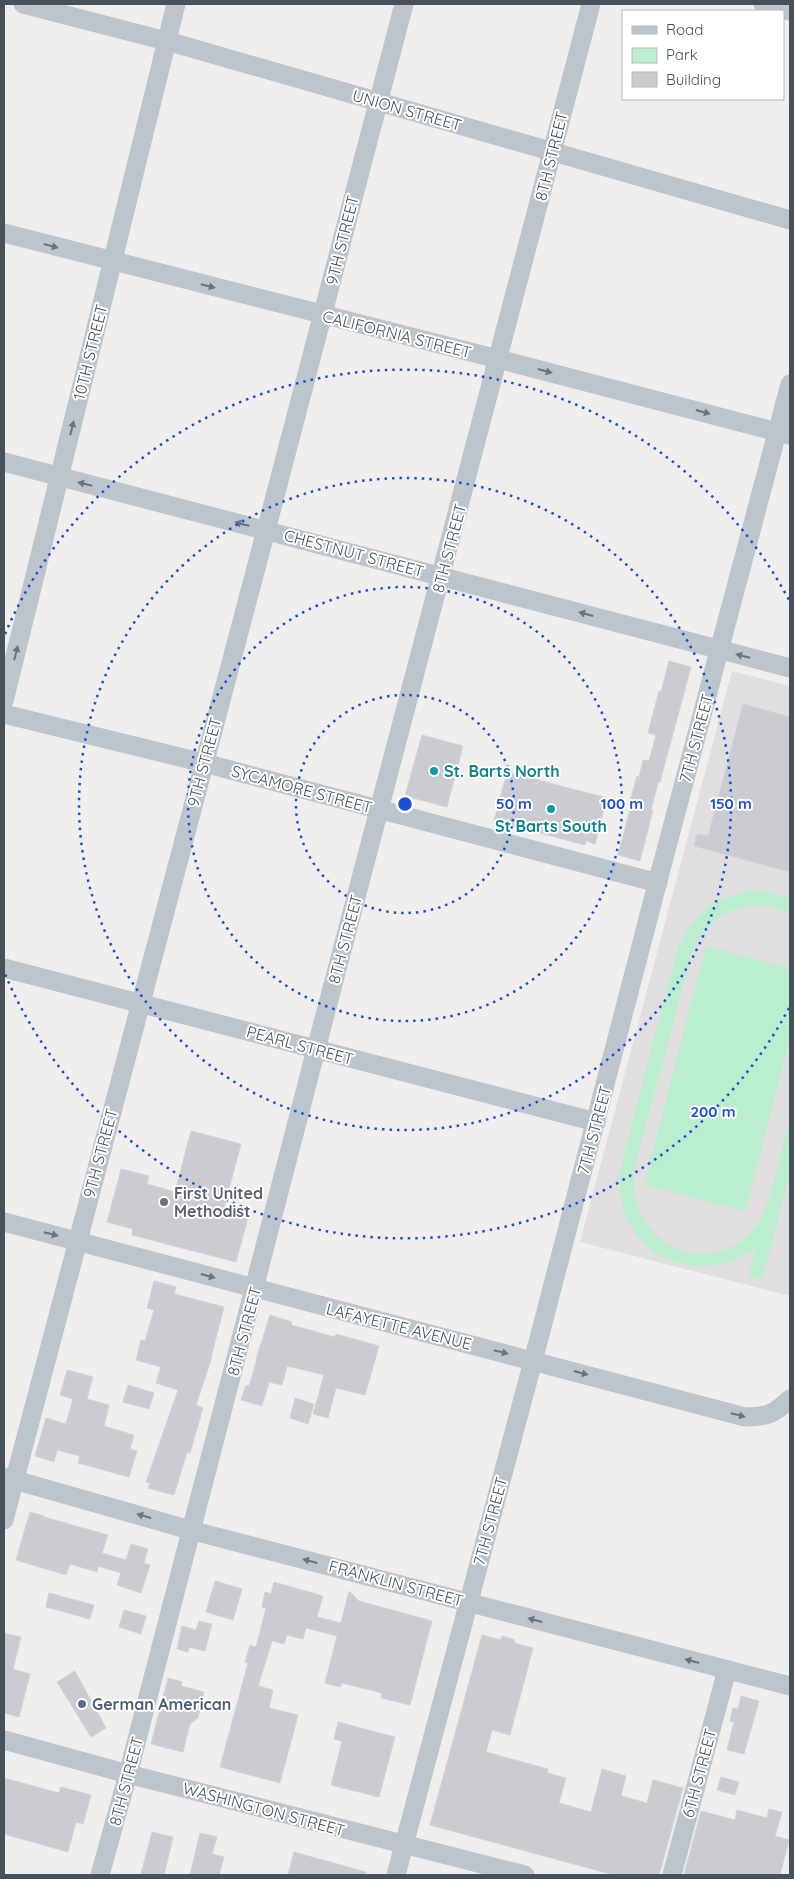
<svg xmlns="http://www.w3.org/2000/svg" width="794" height="1879" font-family="Quicksand,sans-serif">
<rect width="100%" height="100%" fill="#f0eded"/>
<polygon fill="#e1dedf" points="732,671 790,686 790,1296 580,1242"/>
<g fill="#bbedcf">
<path d="M 751,891 L 766,891 L 790,898 L 790,914 C 749,892 706,914 691,956 L 635,1166 C 622,1238 702,1284 752,1231 C 772,1209 782,1147 790,1117 L 790,1171 L 762,1280 L 749,1276 L 756,1247 C 688,1297 605,1243 622,1161 L 677,951 C 691,915 713,897 751,891 Z"/>
<polygon points="706,946 790,968 790,1038 745,1211 644,1185"/>
</g>
<g fill="#caccd2" stroke="#d1d3d9">
<polygon points="669,661 691,667 660,782 658,783 651,810 653,810 640,861 618,855 631,806 629,805 637,776 639,777 643,760 649,761 656,735 648,733 659,691 661,692"/>
<polygon points="743,704 790,717 790,872 694,846 697,834 708,836"/>
<polygon points="422,735 463,746 447,807 405,796"/>
<polygon points="507,772 607,798 595,844 586,841 585,845 494,821"/>
<polygon points="191,1131 241,1144 223,1211 248,1218 236,1262 132,1235 133,1229 107,1222 121,1169 149,1176 147,1184 175,1192"/>
<polygon points="154,1281 176,1287 174,1294 224,1307 211,1357 212,1357 196,1405 203,1408 190,1453 187,1452 174,1495 148,1488 150,1483 146,1482 178,1390 156,1383 161,1367 136,1360 141,1340 145,1341 154,1310 147,1308"/>
<polygon points="270,1315 292,1322 291,1325 335,1337 336,1334 379,1346 365,1395 336,1388 328,1418 313,1414 324,1375 287,1366 282,1385 269,1382 262,1406 241,1400 246,1385 249,1386 257,1359 256,1359"/>
<polygon points="67,1370 93,1377 87,1399 109,1405 104,1426 134,1435 130,1449 137,1451 129,1477 78,1463 80,1456 57,1450 54,1462 35,1456 46,1418 66,1424 73,1399 60,1395"/>
<polygon points="128,1385 154,1393 149,1409 123,1402"/>
<polygon points="295,1398 314,1404 308,1424 290,1418"/>
<polygon points="30,1512 44,1516 44,1517 108,1535 102,1553 126,1560 131,1544 148,1549 144,1563 150,1565 141,1593 117,1585 121,1573 98,1566 97,1572 70,1564 66,1575 16,1560"/>
<polygon points="215,1581 242,1589 233,1620 206,1612"/>
<polygon points="274,1582 323,1596 317,1617 341,1623 349,1591 359,1601 432,1621 410,1705 381,1698 382,1693 342,1683 340,1687 325,1683 337,1636 306,1628 303,1639 287,1635 284,1644 272,1641 258,1686 273,1690 269,1708 298,1715 280,1783 220,1767 248,1663 245,1662 250,1645 256,1647 266,1608 262,1607 265,1592 271,1594"/>
<polygon points="49,1593 94,1605 90,1619 46,1607"/>
<polygon points="124,1610 146,1616 141,1634 119,1627"/>
<polygon points="199,1621 212,1624 205,1651 189,1647 188,1652 177,1649 182,1626 196,1630"/>
<polygon points="4,1633 21,1637 13,1669 30,1674 19,1717 4,1713"/>
<polygon points="482,1635 501,1640 502,1636 515,1640 514,1643 533,1648 510,1735 492,1730 486,1752 548,1769 547,1773 566,1778 559,1803 591,1812 602,1769 626,1776 621,1796 647,1803 653,1780 683,1788 659,1875 614,1875 430,1825"/>
<polygon points="75,1671 106,1728 91,1737 57,1682"/>
<polygon points="168,1678 182,1682 181,1686 204,1692 198,1718 190,1724 183,1752 151,1744"/>
<polygon points="741,1696 759,1701 744,1754 727,1750 734,1722 730,1721 733,1708 738,1709"/>
<polygon points="338,1722 395,1737 379,1797 331,1785 342,1741 334,1739"/>
<polygon points="721,1777 739,1782 735,1795 717,1790"/>
<polygon points="4,1778 59,1793 61,1787 91,1795 83,1824 76,1822 68,1852 4,1834"/>
<polygon points="769,1809 782,1812 775,1836 789,1840 780,1875 684,1875 701,1811 735,1820 737,1810 767,1818"/>
<polygon points="152,1832 173,1837 164,1875 141,1874"/>
<polygon points="200,1833 217,1837 212,1854 224,1857 219,1875 190,1875"/>
<polygon points="294,1852 366,1872 365,1875 288,1875"/>
</g>
<g fill="none" stroke-linecap="round" stroke-linejoin="round">
<g stroke="#bcc5cc" stroke-width="19">
<polyline points="23,4 174,43 790,220"/>
<polyline points="763,4 790,11"/>
<polyline points="4,233 498,359 789,435"/>
<polyline points="4,462 790,668"/>
<polyline points="4,701 176,4"/>
<polyline points="4,714 204,763 658,883"/>
<polyline points="4,968 596,1122"/>
<path d="M 4,1222 L 745,1417 C 767,1417 774,1414 790,1399"/>
<polyline points="4,1477 190,1530 790,1686"/>
<polyline points="4,1520 269,519 404,4"/>
<polyline points="4,1740 128,1774 525,1875"/>
<polyline points="100,1875 128,1774 320,1034 591,4"/>
<polyline points="396,1875 537,1346 661,869 790,384"/>
<polyline points="672,1875 727,1670"/>
</g>
</g>
<defs><path id="oneway-solid" d="M-6-.8H1V-3.2L6.5 0L1 3.2V.8H-6Z" transform="scale(1.25)"/></defs>
<g fill="#69747c">
<use href="#oneway-solid" transform="translate(51 246) rotate(15)"/>
<use href="#oneway-solid" transform="translate(208 286) rotate(14)"/>
<use href="#oneway-solid" transform="translate(545 371) rotate(15)"/>
<use href="#oneway-solid" transform="translate(703 412) rotate(15)"/>
<use href="#oneway-solid" transform="translate(72 428) rotate(-76)"/>
<use href="#oneway-solid" transform="translate(85 484) rotate(-166)"/>
<use href="#oneway-solid" transform="translate(242 524) rotate(-166)"/>
<use href="#oneway-solid" transform="translate(586 614) rotate(-165)"/>
<use href="#oneway-solid" transform="translate(16 653) rotate(-76)"/>
<use href="#oneway-solid" transform="translate(743 656) rotate(-166)"/>
<use href="#oneway-solid" transform="translate(51 1234) rotate(14)"/>
<use href="#oneway-solid" transform="translate(208 1276) rotate(15)"/>
<use href="#oneway-solid" transform="translate(501 1352) rotate(14)"/>
<use href="#oneway-solid" transform="translate(581 1373) rotate(15)"/>
<use href="#oneway-solid" transform="translate(738 1415) rotate(14)"/>
<use href="#oneway-solid" transform="translate(144 1516) rotate(-164)"/>
<use href="#oneway-solid" transform="translate(310 1561) rotate(-165)"/>
<use href="#oneway-solid" transform="translate(535 1620) rotate(-165)"/>
<use href="#oneway-solid" transform="translate(692 1661) rotate(-165)"/>
</g>
<g fill="none" stroke="#1d4ed8" stroke-width="2.5" stroke-dasharray="2.5 5">
<circle cx="405" cy="804" r="109"/>
<circle cx="405" cy="804" r="217"/>
<circle cx="405" cy="804" r="326"/>
<path d="M789 1008A435 435 0 0 1 5 974M5 634A435 435 0 0 1 789 600"/>
</g>
<g fill="#0f9aa8" stroke="#fff" stroke-width="2">
<circle cx="434" cy="771" r="5"/>
<circle cx="551" cy="809" r="5"/>
</g>
<circle fill="#6b7280" stroke="#fff" stroke-width="2" cx="164" cy="1202" r="5"/>
<circle fill="#5c6f8a" stroke="#fff" stroke-width="2" cx="82" cy="1704" r="5"/>
<g text-anchor="middle" dominant-baseline="central" stroke-width="4" stroke-linejoin="round" paint-order="stroke">
<g font-size="16" fill="#46515a" stroke="#fff">
<text transform="translate(407 110) rotate(16)">UNION STREET</text>
<text transform="translate(551 156) rotate(-76)">8TH STREET</text>
<text transform="translate(342 240) rotate(-76)">9TH STREET</text>
<text transform="translate(397 334) rotate(14)">CALIFORNIA STREET</text>
<text transform="translate(90 352) rotate(-76)">10TH STREET</text>
<text transform="translate(449 548) rotate(-75)">8TH STREET</text>
<text transform="translate(354 553) rotate(15)">CHESTNUT STREET</text>
<text transform="translate(696 738) rotate(-75)">7TH STREET</text>
<text transform="translate(204 762) rotate(-75)">9TH STREET</text>
<text transform="translate(302 789) rotate(15)">SYCAMORE STREET</text>
<text transform="translate(345 939) rotate(-75)">8TH STREET</text>
<text transform="translate(300 1045) rotate(15)">PEARL STREET</text>
<text transform="translate(594 1130) rotate(-75)">7TH STREET</text>
<text transform="translate(100 1153) rotate(-75)">9TH STREET</text>
<text transform="translate(399 1326) rotate(14)">LAFAYETTE AVENUE</text>
<text transform="translate(244 1331) rotate(-75)">8TH STREET</text>
<text transform="translate(490 1521) rotate(-75)">7TH STREET</text>
<text transform="translate(396 1583) rotate(15)">FRANKLIN STREET</text>
<text transform="translate(699 1773) rotate(-75)">6TH STREET</text>
<text transform="translate(126 1781) rotate(-75)">8TH STREET</text>
<text transform="translate(264 1809) rotate(15)">WASHINGTON STREET</text>
</g>
<g font-size="16" font-weight="bold" fill="#0d838f" stroke="#fff" text-anchor="start">
<text x="444" y="771">St. Barts North</text>
<text x="551" y="826" text-anchor="middle">St Barts South</text>
</g>
<g font-size="16" font-weight="bold" fill="#5b616d" stroke="#fff" text-anchor="start">
<text x="174" y="1193">First United<tspan x="174" dy="18">Methodist</tspan></text>
</g>
<g font-size="16" font-weight="bold" fill="#4e5e75" stroke="#fff" text-anchor="start">
<text x="92" y="1704">German American</text>
</g>
</g>
<circle cx="405" cy="804" r="8" fill="#1d4ed8" stroke="#fff" stroke-width="2.5"/>
<g font-size="15" text-anchor="middle" font-weight="bold" fill="#1d4ed8" stroke="#fff" stroke-width="4" stroke-linejoin="round" paint-order="stroke">
<text x="514" y="809">50 m</text>
<text x="622" y="809">100 m</text>
<text x="731" y="809">150 m</text>
<text x="713" y="1117">200 m</text>
</g>
<rect width="794" height="1879" fill="none" stroke="#46515a" stroke-width="10"/>
<rect x="622" y="10" width="162" height="90" fill="#ffffff" stroke="#b5b9bd"/>
<rect x="632" y="26" width="25" height="8" fill="#bcc5cc" stroke="#b5b9bd"/>
<text x="666" y="35" font-size="15" fill="#46515a">Road</text>
<rect x="632" y="48" width="25" height="15" fill="#bbedcf" stroke="#b5b9bd"/>
<text x="666" y="60" font-size="15" fill="#46515a">Park</text>
<rect x="632" y="72" width="25" height="15" fill="#caccd2" stroke="#b5b9bd"/>
<text x="666" y="85" font-size="15" fill="#46515a">Building</text>
</svg>
